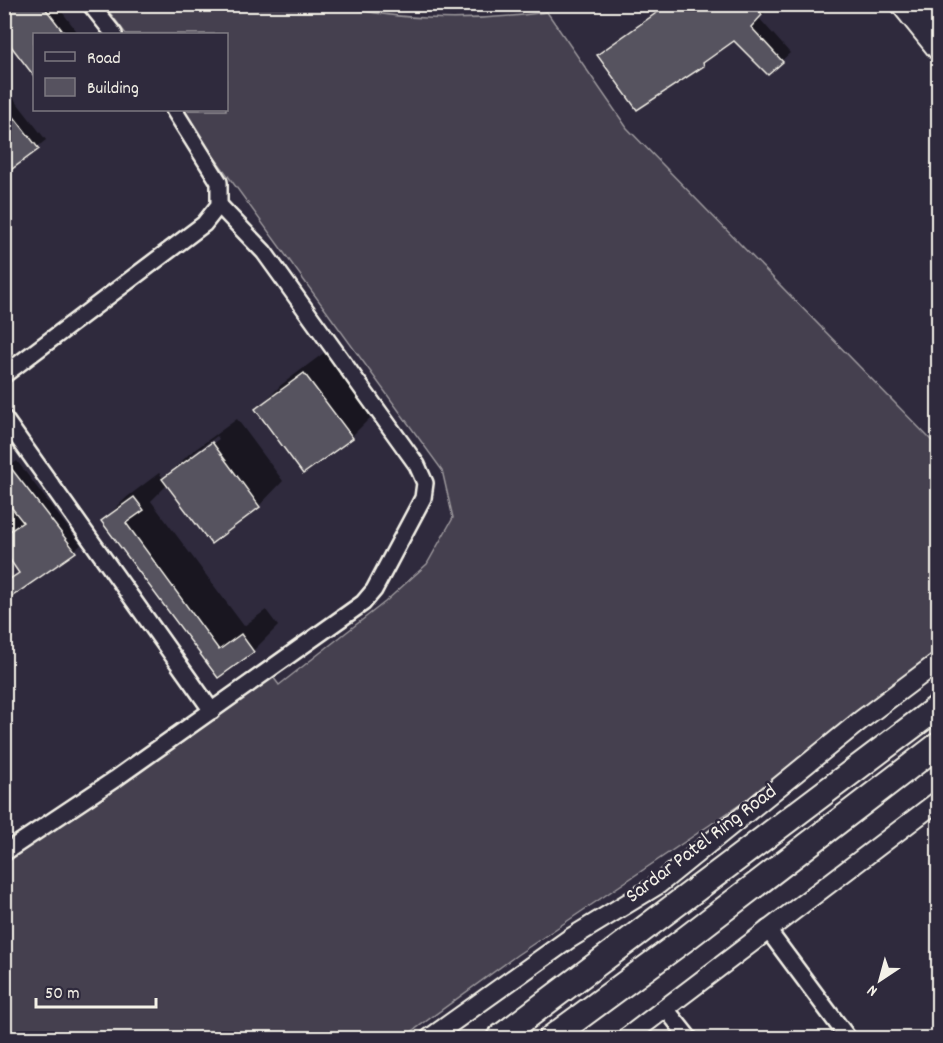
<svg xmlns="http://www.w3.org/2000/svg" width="943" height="1043" font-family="Dekko,sans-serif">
<rect width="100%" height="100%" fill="#2f2a3d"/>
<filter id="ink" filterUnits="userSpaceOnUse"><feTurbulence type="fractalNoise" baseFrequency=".0167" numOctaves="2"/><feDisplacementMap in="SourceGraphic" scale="12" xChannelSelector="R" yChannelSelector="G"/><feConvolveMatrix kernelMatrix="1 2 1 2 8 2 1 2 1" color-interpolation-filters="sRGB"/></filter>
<g filter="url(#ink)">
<path fill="#454050" stroke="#9c989c" stroke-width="1.5" d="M 337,4 C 398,23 483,21 547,12 L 627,128 L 932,441 L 938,437 L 938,671 L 517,955 L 403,1038 L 5,1038 L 5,844 L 265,666 L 279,685 L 385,602 L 427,564 L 453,518 L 442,470 L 180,110 L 226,110 L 226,34 L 126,34 L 104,5 Z"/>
<g fill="#0007" fill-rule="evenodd">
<polygon points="4,4 56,4 79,34 34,34 34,74 4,35"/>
<polygon points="667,4 774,4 759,18 790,53 768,73 734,39 678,83 599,55"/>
<polygon points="4,86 46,140 4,173"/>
<polygon points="329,349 376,412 352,436 257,410 281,385"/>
<path d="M 237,419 L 283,481 L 259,506 L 211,541 L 168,484 L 151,501 L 244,626 L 266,610 L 278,626 L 253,651 L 218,676 L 103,521 L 127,497 L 159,473 L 164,479 L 189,454 ZM 217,436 L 219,439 L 189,460 L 189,457 Z"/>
<polygon points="17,461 81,545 4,604 4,583 20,572 4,550 4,470"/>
</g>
<g fill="#56525f" stroke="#f4f1e8" stroke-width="1.5">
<polygon points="4,4 42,4 65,34 34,34 34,76 4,37"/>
<polygon points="669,4 755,4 762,15 751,27 783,62 768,75 734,41 703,63 704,66 637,110 597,55"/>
<polygon points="4,104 39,149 4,175"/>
<polygon points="304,373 353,438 303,474 255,409"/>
<polygon points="212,442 260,507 211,544 162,479"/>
<polygon points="4,459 76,552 4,602 4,583 19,573 4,551 4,535 23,522 4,498"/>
<polygon points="134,497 144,510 126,523 219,650 241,634 254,652 218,678 101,521"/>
</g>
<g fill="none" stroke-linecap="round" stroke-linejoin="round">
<g stroke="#f4f1e8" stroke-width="20">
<g id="minor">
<polyline points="90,4 114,34"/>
<polyline points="4,375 204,224 219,205 219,182 174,110"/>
<polyline points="4,418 212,711"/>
<polyline points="4,853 115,779 363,603 374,590 423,498 425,483 417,465 264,252 219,205"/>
<polyline points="767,929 848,1038"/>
<polyline points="666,1009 689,1038"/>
</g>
</g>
<g stroke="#f4f1e8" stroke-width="22">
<g id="tertiary">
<polyline points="430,1038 569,939 659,884 861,720 938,662"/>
<polyline points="626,1038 938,801"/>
</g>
</g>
<g stroke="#f4f1e8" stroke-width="24">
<g id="secondary">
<polyline points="901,4 938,50"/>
<polyline points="925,4 938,21"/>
</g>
</g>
<g stroke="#f4f1e8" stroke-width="28">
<g id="trunk">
<polyline points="499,1038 938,707"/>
<polyline points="551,1038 684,940 938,745"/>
</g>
</g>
<use href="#minor" stroke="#2f2a3d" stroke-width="15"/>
<use href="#tertiary" stroke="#2f2a3d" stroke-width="18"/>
<use href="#secondary" stroke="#2f2a3d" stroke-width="20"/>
<use href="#trunk" stroke="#2f2a3d" stroke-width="24"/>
</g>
</g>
<g text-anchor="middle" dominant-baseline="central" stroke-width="5" stroke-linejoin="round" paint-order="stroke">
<g font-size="21" fill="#f4f1e8" stroke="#2f2a3d">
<text transform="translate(702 845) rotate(-37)">Sardar Patel Ring Road</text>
</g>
</g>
<rect width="943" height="1043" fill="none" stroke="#2f2a3d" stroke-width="24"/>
<rect x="12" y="12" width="919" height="1019" fill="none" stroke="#f4f1e8" stroke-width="2" filter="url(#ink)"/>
<rect x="33" y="33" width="195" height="78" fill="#2f2a3d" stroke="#7e7a81" stroke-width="1.5"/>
<rect x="45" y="52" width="30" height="9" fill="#2f2a3d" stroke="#7e7a81" stroke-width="1.5"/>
<text x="87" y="63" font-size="18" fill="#f4f1e8">Road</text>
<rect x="45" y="78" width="30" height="18" fill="#56525f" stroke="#7e7a81" stroke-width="1.5"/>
<text x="87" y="93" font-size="18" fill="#f4f1e8">Building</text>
<g transform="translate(880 980) rotate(216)" stroke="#2f2a3d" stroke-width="4.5" paint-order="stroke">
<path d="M0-4.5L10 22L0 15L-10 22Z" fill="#f4f1e8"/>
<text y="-9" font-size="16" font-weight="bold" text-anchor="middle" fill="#f4f1e8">N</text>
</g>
<path d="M36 998v9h120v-9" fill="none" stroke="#f4f1e8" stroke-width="3"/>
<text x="45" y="998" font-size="18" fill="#f4f1e8" stroke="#2f2a3d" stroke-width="4.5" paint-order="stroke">50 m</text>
</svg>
